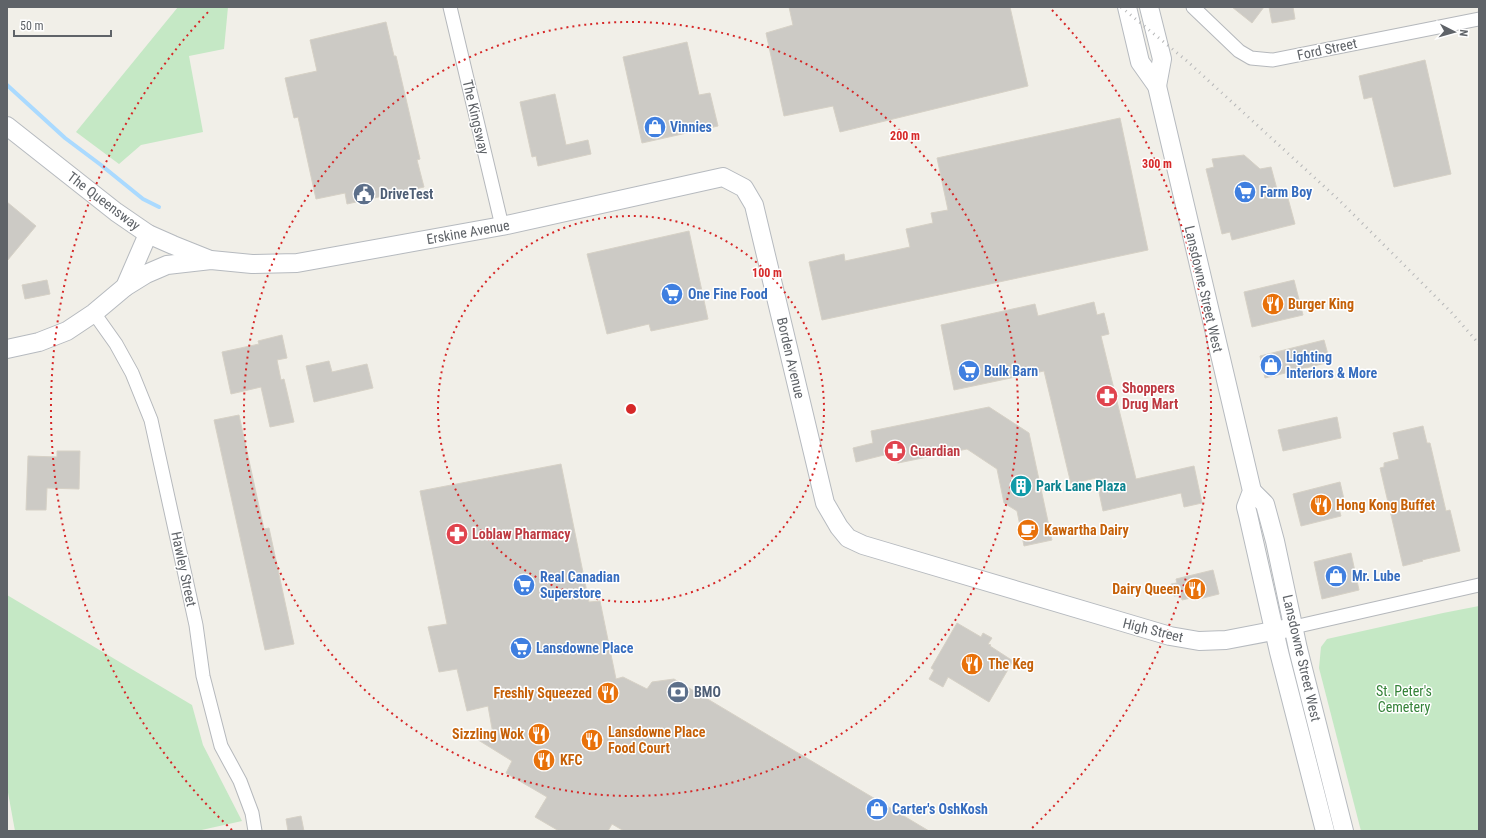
<svg xmlns="http://www.w3.org/2000/svg" width="1486" height="838" font-family="'Roboto Condensed',sans-serif">
<rect width="100%" height="100%" fill="#f1efe8"/>
<g fill="#c5e8c5">
<polygon points="178,7 228,7 224,49 189,56 203,132 141,145 119,164 76,132"/>
<polygon points="7,595 192,705 203,745 242,821 197,831 15,831 7,787"/>
<polygon points="1479,606 1479,831 1361,831 1319,668 1321,647 1327,639 1443,613"/>
</g>
<g fill="none" stroke-linecap="round" stroke-linejoin="round">
<polyline stroke="#aadaff" stroke-width="4" points="7,85 65,138 101,165 143,199 159,207"/>
</g>
<g fill="#cccac5" stroke="#d6d1c6">
<polygon points="789,7 1010,7 1028,86 840,132 833,106 784,116 766,33 793,25"/>
<polygon points="1232,7 1264,7 1252,23"/>
<polygon points="1269,7 1293,7 1295,19 1272,23"/>
<polygon points="386,22 394,56 396,56 420,159 417,160 424,187 347,204 345,193 316,199 298,117 294,118 285,78 317,71 310,40"/>
<polygon points="687,42 699,95 710,93 718,126 642,143 623,57"/>
<polygon points="1425,60 1451,174 1394,187 1372,97 1364,99 1359,76"/>
<polygon points="555,94 566,145 588,140 591,154 538,166 536,156 532,157 520,102"/>
<polygon points="1120,118 1148,250 822,320 809,262 844,254 845,261 910,247 906,229 933,223 931,213 948,210 937,158"/>
<polygon points="1244,155 1260,169 1271,167 1278,193 1286,191 1295,224 1232,240 1230,232 1222,234 1206,169 1214,167 1212,159"/>
<polygon points="7,202 36,226 7,261"/>
<polygon points="689,231 708,319 651,331 649,324 607,334 587,254"/>
<polygon points="47,280 50,294 25,299 22,285"/>
<polygon points="1294,280 1303,315 1252,327 1244,292"/>
<polygon points="1094,302 1097,315 1104,313 1109,334 1101,336 1136,479 1194,466 1202,503 1184,507 1181,493 1103,511 1096,478 1071,484 1044,371 954,390 941,325 1035,304 1038,316"/>
<polygon points="282,335 287,358 277,360 281,380 284,379 294,422 270,427 261,387 231,394 222,352 259,344 258,341"/>
<polygon points="1324,340 1330,362 1265,378 1260,356"/>
<polygon points="329,361 332,372 367,364 373,388 314,402 306,366"/>
<polygon points="989,407 1029,433 1052,540 1024,546 1017,511 1004,503 997,469 967,449 898,463 884,455 856,462 853,448 873,443 871,431"/>
<polygon points="239,415 264,529 269,528 294,644 265,650 214,420"/>
<polygon points="1337,417 1341,438 1283,451 1278,430"/>
<polygon points="1423,426 1427,443 1430,443 1446,511 1450,510 1460,551 1422,560 1423,561 1403,566 1380,468 1384,467 1384,463 1399,459 1393,433"/>
<polygon points="57,451 80,451 79,489 47,488 46,510 26,510 28,456 57,457"/>
<polygon points="561,464 589,602 600,601 616,679 623,677 647,689 652,682 674,679 929,831 624,831 612,824 608,831 559,831 535,817 547,797 506,773 512,761 475,738 493,734 488,706 467,711 457,669 439,672 428,627 447,624 420,491"/>
<polygon points="1340,482 1346,508 1339,509 1341,516 1301,526 1293,494"/>
<polygon points="1351,553 1359,590 1322,599 1314,562"/>
<polygon points="1213,570 1219,594 1195,600 1195,597 1182,600 1181,595 1174,596 1171,584 1177,583 1176,579"/>
<polygon points="957,623 981,637 983,633 992,638 988,644 991,645 990,646 1013,661 989,702 948,677 943,687 929,679 934,670 931,668"/>
<polygon points="301,816 304,831 288,831 286,819"/>
</g>
<g fill="none" stroke-linecap="round" stroke-linejoin="round">
<g stroke="#b5b8bc" stroke-width="15">
<g id="street">
<polyline points="450,7 502,226"/>
<polyline points="1193,7 1239,51 1251,58 1273,60 1479,19"/>
<polyline points="94,313 116,344 132,373 151,420 196,625 203,676 221,746 240,781 252,813 255,831"/>
<polyline points="1294,627 1479,585"/>
</g>
</g>
<g stroke="#b6babf" stroke-width="20">
<g id="secondary">
<polyline points="1127,7 1140,62 1157,86 1252,491 1246,507 1248,515 1279,652 1325,831"/>
<polyline points="1149,7 1162,59 1157,86"/>
<polyline points="7,126 116,212 148,234 173,245 208,259"/>
<polyline points="125,287 146,274 167,265 211,260 252,264 297,263 502,226 723,177 744,188 754,205 825,503 839,527 848,538 863,545 1170,636 1199,641 1226,640 1294,627"/>
<polyline points="7,349 39,342 67,331 94,313 125,287 148,234"/>
<polyline points="1252,491 1265,504 1275,541 1298,649 1344,831"/>
</g>
</g>
<use href="#street" stroke="#fff" stroke-width="13"/>
<use href="#secondary" stroke="#fff" stroke-width="18"/>
<polyline stroke="#b6b7b8" stroke-width="3" stroke-dasharray="1 5" stroke-linecap="butt" points="1121,7 1187,61 1339,200 1451,312 1479,344"/>
</g>
<g fill="none" stroke="#d62828" stroke-width="2" stroke-dasharray="2 4">
<circle cx="631" cy="409" r="193"/>
<circle cx="631" cy="409" r="387"/>
<path d="M232 830A580 580 0 0 1 210 10M1052 10A580 580 0 0 1 1030 830"/>
</g>
<defs>
<g id="shop-disc" transform="scale(1.15)"><circle r="9.5" fill="#3f7fe0" stroke="#fff"/><path d="M-5-2.5h2.3a2.7 3.5 0 0 1 5.4 0H5L5.5 6h-11ZM-1.5-2.5h3a1.5 2.3 0 0 0-3 0Z" fill="#fff"/></g>
<g id="supermarket-disc" transform="scale(1.15)"><circle r="9.5" fill="#3f7fe0" stroke="#fff"/><path d="M-6-5.5h2.5l.6 2H6L4.5 2H-2.5L-4.4-4H-6ZM-1.5 3.2a1.3 1.3 0 1 0 .1 0ZM3 3.2a1.3 1.3 0 1 0 .1 0Z" fill="#fff"/></g>
<g id="civic-disc" transform="scale(1.15)"><circle r="9.5" fill="#5c6f8a" stroke="#fff"/><path d="M-.6-6.5H3V-4.5H.6V-3L4-1V1h2V6H-6V1h2V-1L-.6-3ZM-1.2 2.5V6h2.4V2.5Z" fill="#fff"/></g>
<g id="restaurant-disc" transform="scale(1.15)"><circle r="9.5" fill="#e8710a" stroke="#fff"/><path d="M-5-6h1v4h1v-4h1v4h1v-4h1v5L-1.5 .5V6h-2V.5L-5-1ZM5-6V6H3V1.5H1.5Q1.5-4 5-6Z" fill="#fff"/></g>
<g id="pharmacy-disc" transform="scale(1.15)"><circle r="9.5" fill="#e0444e" stroke="#fff"/><path d="M-2-6h4v4h4v4h-4v4h-4v-4h-4v-4h4Z" fill="#fff"/></g>
<g id="building-disc" transform="scale(1.15)"><circle r="9.5" fill="#0f9aa8" stroke="#fff"/><path d="M-4-6H4V6H1V3H-1V6H-4ZM-2.5-4.3h1.7v1.8h-1.7ZM.8-4.3h1.7v1.8H.8ZM-2.5-1h1.7V.8h-1.7ZM.8-1h1.7V.8H.8Z" fill="#fff"/></g>
<g id="cafe-disc" transform="scale(1.15)"><circle r="9.5" fill="#e8710a" stroke="#fff"/><path d="M-5.5-4.5H6V0H3Q3 3.5 0 3.5H-2.5Q-5.5 3.5-5.5 0ZM3-3.2v2h1.7v-2ZM-6 4.5H4V6H-6Z" fill="#fff"/></g>
<g id="bank-disc" transform="scale(1.15)"><circle r="9.5" fill="#5c6f8a" stroke="#fff"/><path d="M-6-4H6V4H-6ZM0-2.3a2.3 2.3 0 1 0 0 4.6a2.3 2.3 0 1 0 0-4.6Z" fill="#fff"/></g>
</defs>
<g fill-rule="evenodd">
<use href="#shop-disc" x="655" y="127"/>
<use href="#supermarket-disc" x="1245" y="192"/>
<use href="#civic-disc" x="364" y="194"/>
<use href="#supermarket-disc" x="672" y="294"/>
<use href="#restaurant-disc" x="1273" y="304"/>
<use href="#shop-disc" x="1271" y="365"/>
<use href="#supermarket-disc" x="969" y="371"/>
<use href="#pharmacy-disc" x="1107" y="396"/>
<use href="#pharmacy-disc" x="895" y="451"/>
<use href="#building-disc" x="1021" y="486"/>
<use href="#restaurant-disc" x="1321" y="505"/>
<use href="#cafe-disc" x="1028" y="530"/>
<use href="#pharmacy-disc" x="457" y="534"/>
<use href="#shop-disc" x="1336" y="576"/>
<use href="#supermarket-disc" x="524" y="585"/>
<use href="#restaurant-disc" x="1195" y="589"/>
<use href="#supermarket-disc" x="521" y="648"/>
<use href="#restaurant-disc" x="972" y="664"/>
<use href="#bank-disc" x="678" y="692"/>
<use href="#restaurant-disc" x="608" y="693"/>
<use href="#restaurant-disc" x="539" y="734"/>
<use href="#restaurant-disc" x="592" y="740"/>
<use href="#restaurant-disc" x="544" y="760"/>
<use href="#shop-disc" x="877" y="809"/>
</g>
<g text-anchor="middle" dominant-baseline="central" stroke-width="3" stroke-linejoin="round" paint-order="stroke">
<g font-size="14" fill="#5f6368" stroke="#fff">
<text transform="translate(1327 49) rotate(-12)">Ford Street</text>
<text transform="translate(476 117) rotate(77)">The Kingsway</text>
<text transform="translate(104 201) rotate(37)">The Queensway</text>
<text transform="translate(468 232) rotate(-10)">Erskine Avenue</text>
<text transform="translate(1204 289) rotate(77)">Lansdowne Street West</text>
<text transform="translate(791 358) rotate(77)">Borden Avenue</text>
<text transform="translate(184 569) rotate(78)">Hawley Street</text>
<text transform="translate(1153 630) rotate(14)">High Street</text>
<text transform="translate(1302 658) rotate(77)">Lansdowne Street West</text>
</g>
<g font-size="14" font-weight="bold" fill="#366cbe" stroke="#fff" text-anchor="start">
<text x="670" y="127">Vinnies</text>
<text x="1260" y="192">Farm Boy</text>
<text x="688" y="294">One Fine Food</text>
<text x="1286" y="357">Lighting<tspan x="1286" dy="16">Interiors &amp; More</tspan></text>
<text x="984" y="371">Bulk Barn</text>
<text x="1352" y="576">Mr. Lube</text>
<text x="540" y="577">Real Canadian<tspan x="540" dy="16">Superstore</tspan></text>
<text x="536" y="648">Lansdowne Place</text>
<text x="892" y="809">Carter's OshKosh</text>
</g>
<g font-size="14" font-weight="bold" fill="#4e5e75" stroke="#fff" text-anchor="start">
<text x="380" y="194">DriveTest</text>
<text x="694" y="692">BMO</text>
</g>
<g font-size="14" font-weight="bold" fill="#c56008" stroke="#fff" text-anchor="start">
<text x="1288" y="304">Burger King</text>
<text x="1336" y="505">Hong Kong Buffet</text>
<text x="1044" y="530">Kawartha Dairy</text>
<text x="1180" y="589" text-anchor="end">Dairy Queen</text>
<text x="988" y="664">The Keg</text>
<text x="592" y="693" text-anchor="end">Freshly Squeezed</text>
<text x="608" y="732">Lansdowne Place<tspan x="608" dy="16">Food Court</tspan></text>
<text x="524" y="734" text-anchor="end">Sizzling Wok</text>
<text x="560" y="760">KFC</text>
</g>
<g font-size="14" font-weight="bold" fill="#be3a42" stroke="#fff" text-anchor="start">
<text x="1122" y="388">Shoppers<tspan x="1122" dy="16">Drug Mart</tspan></text>
<text x="910" y="451">Guardian</text>
<text x="472" y="534">Loblaw Pharmacy</text>
</g>
<g font-size="14" font-weight="bold" fill="#0d838f" stroke="#fff" text-anchor="start">
<text x="1036" y="486">Park Lane Plaza</text>
</g>
<g font-size="14" fill="#348238" stroke="#fff">
<text x="1404" y="691">St. Peter's<tspan x="1404" dy="16">Cemetery</tspan></text>
</g>
</g>
<circle cx="631" cy="409" r="6" fill="#d62828" stroke="#fff" stroke-width="2"/>
<g font-size="12" text-anchor="middle" font-weight="bold" fill="#d62828" stroke="#fff" stroke-width="3" stroke-linejoin="round" paint-order="stroke">
<text x="905" y="140">200 m</text>
<text x="1157" y="168">300 m</text>
<text x="767" y="277">100 m</text>
</g>
<rect width="1486" height="838" fill="none" stroke="#5f6368" stroke-width="16"/>
<g transform="translate(1454 32) rotate(96)" stroke="#ffffff" stroke-width="3" paint-order="stroke">
<path d="M0-3L7 15L0 10L-7 15Z" fill="#5f6368"/>
<text y="-6" font-size="11" font-weight="bold" text-anchor="middle" fill="#5f6368">N</text>
</g>
<path d="M14 30v6h97v-6" fill="none" stroke="#5f6368" stroke-width="2"/>
<text x="20" y="30" font-size="12" fill="#5f6368" stroke="#ffffff" stroke-width="3" paint-order="stroke">50 m</text>
</svg>
